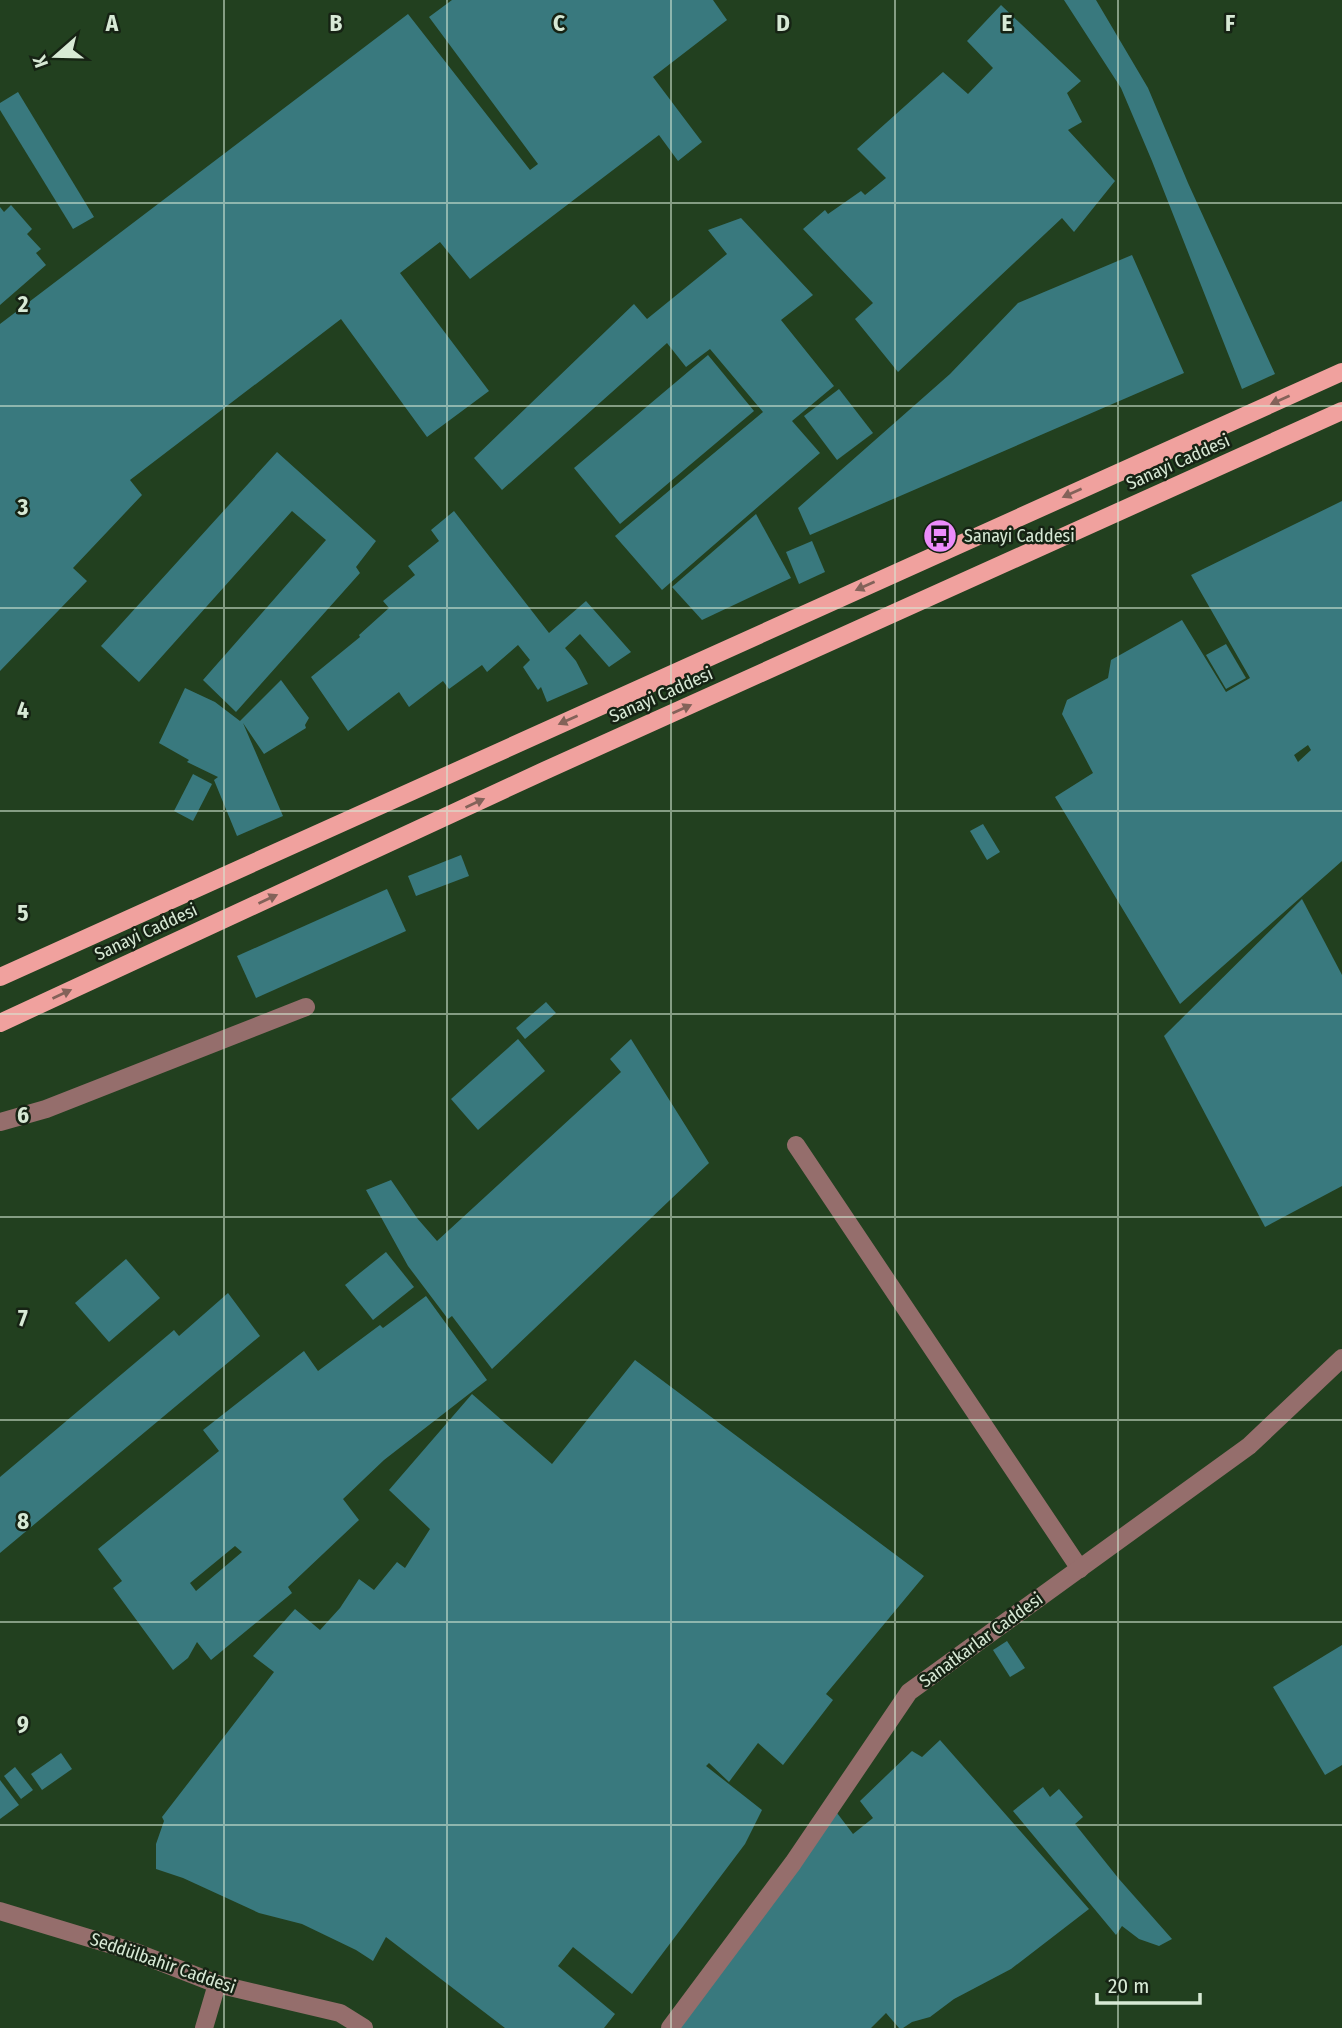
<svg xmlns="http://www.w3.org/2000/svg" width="1342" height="2028" font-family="'Fira Sans Condensed',sans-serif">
<rect width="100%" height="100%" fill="#22401f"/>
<g fill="#39797e" fill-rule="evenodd">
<polygon points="452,0 713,0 727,20 653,77 702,142 678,161 659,135 470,279 440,242 400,273 489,391 427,437 341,319 130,480 142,495 73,568 87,581 0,671 0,324 408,14 530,170 538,164 429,17"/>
<polygon points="1064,0 1096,0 1148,88 1188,183 1275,374 1242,389 1152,161 1121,88"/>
<polygon points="1001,5 1081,81 1067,93 1082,122 1068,130 1115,181 1074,232 1062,218 898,372 855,319 873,303 803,229 825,210 828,214 861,191 865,195 886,178 857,149 943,72 968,94 993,68 967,41"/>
<polygon points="18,92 94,217 73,229 0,110 0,103"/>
<polygon points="11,205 32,229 27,234 41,249 36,253 46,265 0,305 0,207 4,212"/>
<polygon points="741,218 813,295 781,320 834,386 792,421 820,453 662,590 615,536 763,412 710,349 686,367 667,343 502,490 474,458 634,304 647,319 727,254 708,230"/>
<polygon points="1132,255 1184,373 810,535 798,508 950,374 1018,303"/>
<polygon points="708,355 754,411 620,524 574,468"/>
<polygon points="839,389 873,433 837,460 804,416"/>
<polygon points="277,452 376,541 356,567 360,573 236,712 203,680 326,540 292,511 139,682 101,646"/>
<path d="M 1342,501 L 1342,861 L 1180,1004 L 1055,797 L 1093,773 L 1062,714 L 1067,700 L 1108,678 L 1111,660 L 1182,620 L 1226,692 L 1250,678 L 1191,575 ZM 1308,745 L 1311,750 L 1298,762 L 1294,755 Z"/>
<polygon points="454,511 549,633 586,601 631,652 609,667 580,634 565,648 576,661 588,684 547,702 541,687 538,690 523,667 530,660 518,645 487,672 482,665 449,689 443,681 409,707 399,692 348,731 311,677 360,637 359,635 389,608 383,601 415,575 408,566 439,541 431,530"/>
<polygon points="756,514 791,578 702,620 672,587"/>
<polygon points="812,541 825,572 799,584 786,552"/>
<polygon points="1226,644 1246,678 1226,689 1206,655"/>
<polygon points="281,680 309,718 305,725 306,728 264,754 243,723 283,816 237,836 214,780 218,777 187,762 189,760 159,743 185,688 215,702 240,721"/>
<polygon points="193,774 212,784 193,821 174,811"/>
<polygon points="983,824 1000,852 987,860 970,831"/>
<polygon points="461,855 469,876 416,896 408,876"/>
<polygon points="387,889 406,931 256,998 237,956"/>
<polygon points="1302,899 1342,975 1342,1186 1265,1227 1164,1036"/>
<polygon points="546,1002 556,1013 525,1039 516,1028"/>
<polygon points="518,1039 545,1071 478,1130 451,1099"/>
<polygon points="631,1039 709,1163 492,1369 452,1316 448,1319 408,1266 366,1190 391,1180 417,1218 437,1241 621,1072 610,1059"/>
<polygon points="386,1252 414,1287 373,1320 345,1285"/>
<polygon points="126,1259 160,1298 109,1342 75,1303"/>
<polygon points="228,1293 260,1336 0,1553 0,1477 174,1330 179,1336"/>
<path d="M 426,1296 L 487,1380 L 384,1460 L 343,1499 L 359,1520 L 288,1587 L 292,1593 L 211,1660 L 197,1642 L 188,1658 L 173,1670 L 113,1588 L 122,1581 L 98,1549 L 219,1451 L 203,1430 L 304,1351 L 318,1371 L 380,1325 L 383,1328 ZM 235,1546 L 242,1552 L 196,1591 L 190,1583 Z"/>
<polygon points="635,1360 924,1576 826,1694 833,1700 783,1765 758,1743 729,1782 709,1763 706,1766 762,1810 745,1844 632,1994 573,1947 558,1966 615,2014 604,2028 505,2028 386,1937 373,1961 356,1950 302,1924 259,1913 183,1878 156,1869 156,1844 164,1821 162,1817 274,1672 253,1656 295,1609 320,1630 340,1608 359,1579 374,1590 397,1562 405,1568 430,1529 389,1490 472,1394 552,1464"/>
<polygon points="1007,1641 1025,1668 1010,1677 993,1650"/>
<polygon points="1342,1645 1342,1765 1325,1775 1273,1687"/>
<polygon points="940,1740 1089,1909 1011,1969 954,1999 930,2017 912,2022 903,2028 899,2028 886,2013 871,2028 680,2028 834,1809 853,1834 873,1818 860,1801 912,1751 922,1757"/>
<polygon points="61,1753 72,1769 42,1790 31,1774"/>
<polygon points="15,1767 33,1790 21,1799 4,1776"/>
<polygon points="0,1780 19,1805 0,1819"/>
<polygon points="1043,1787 1050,1797 1059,1789 1083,1817 1075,1824 1119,1879 1172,1939 1159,1946 1139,1939 1122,1926 1116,1935 1013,1811"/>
</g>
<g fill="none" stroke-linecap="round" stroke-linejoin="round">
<g stroke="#956e6c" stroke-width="18">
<polyline points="0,1122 46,1109 306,1007"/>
<polyline points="796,1145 1080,1569"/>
<polyline points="0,1911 135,1952 217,1984 340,2013 364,2028"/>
<polyline points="204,2028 217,1984"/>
<polyline points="670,2028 793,1863 909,1692 1249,1446 1342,1358"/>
</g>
<g stroke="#f0a19e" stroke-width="18">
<polyline points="0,977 1342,372"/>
<polyline points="0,1023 544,771 1342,411"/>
</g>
</g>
<defs><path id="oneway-solid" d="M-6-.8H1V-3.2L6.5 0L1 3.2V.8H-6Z" transform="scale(1.75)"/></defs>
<g fill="#836259">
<use href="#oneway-solid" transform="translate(1280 400) rotate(156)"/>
<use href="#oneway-solid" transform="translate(1072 493) rotate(156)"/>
<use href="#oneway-solid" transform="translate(865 586) rotate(156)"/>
<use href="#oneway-solid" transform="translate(682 709) rotate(-24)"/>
<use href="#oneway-solid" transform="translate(568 720) rotate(156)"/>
<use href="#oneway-solid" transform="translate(475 803) rotate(-25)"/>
<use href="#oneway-solid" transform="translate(268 899) rotate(-25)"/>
<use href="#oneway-solid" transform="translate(62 994) rotate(-25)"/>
</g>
<path fill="none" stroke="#d7e9d5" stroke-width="2" stroke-opacity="0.55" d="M 224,0 L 224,2028M 447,0 L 447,2028M 671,0 L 671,2028M 895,0 L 895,2028M 1118,0 L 1118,2028M 0,203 L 1342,203M 0,406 L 1342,406M 0,608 L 1342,608M 0,811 L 1342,811M 0,1014 L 1342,1014M 0,1217 L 1342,1217M 0,1420 L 1342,1420M 0,1622 L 1342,1622M 0,1825 L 1342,1825"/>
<defs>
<g id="bus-disc" transform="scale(1.75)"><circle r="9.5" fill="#ec8cfb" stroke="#162314"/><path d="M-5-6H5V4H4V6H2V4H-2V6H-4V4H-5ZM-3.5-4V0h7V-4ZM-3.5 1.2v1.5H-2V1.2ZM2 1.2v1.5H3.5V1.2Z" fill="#111"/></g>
</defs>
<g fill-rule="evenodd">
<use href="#bus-disc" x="940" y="536"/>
</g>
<g text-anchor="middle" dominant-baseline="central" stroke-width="5" stroke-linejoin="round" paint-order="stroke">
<g font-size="18" fill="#d7e9d5" stroke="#162314">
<text transform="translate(1178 462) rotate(-24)">Sanayi Caddesi</text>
<text transform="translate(661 695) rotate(-24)">Sanayi Caddesi</text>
<text transform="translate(146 932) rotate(-25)">Sanayi Caddesi</text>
<text transform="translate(981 1640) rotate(-36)">Sanatkarlar Caddesi</text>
<text transform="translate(163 1963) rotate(19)">Seddülbahir Caddesi</text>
</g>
<g font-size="18" fill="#d7e9d5" stroke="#162314" text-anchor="start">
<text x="964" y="536">Sanayi̇ Caddesi̇</text>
</g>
</g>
<g font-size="23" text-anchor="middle" font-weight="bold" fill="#d7e9d5" stroke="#162314" stroke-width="5" stroke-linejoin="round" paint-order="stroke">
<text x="112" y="31">A</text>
<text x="336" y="31">B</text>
<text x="559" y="31">C</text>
<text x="783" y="31">D</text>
<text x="1007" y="31">E</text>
<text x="1230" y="31">F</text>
<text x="23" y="312">2</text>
<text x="23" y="515">3</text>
<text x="23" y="718">4</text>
<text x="23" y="921">5</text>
<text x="23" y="1123">6</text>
<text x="23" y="1326">7</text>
<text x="23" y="1529">8</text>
<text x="23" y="1732">9</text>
</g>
<g transform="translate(56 56) rotate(250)" stroke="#162314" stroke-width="5" paint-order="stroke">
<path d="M0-5L12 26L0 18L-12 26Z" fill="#d7e9d5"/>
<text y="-10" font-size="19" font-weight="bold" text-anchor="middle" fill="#d7e9d5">K</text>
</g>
<path d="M1097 1993v10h103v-10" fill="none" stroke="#d7e9d5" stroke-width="3.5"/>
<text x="1108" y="1993" font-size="21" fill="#d7e9d5" stroke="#162314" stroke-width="5" paint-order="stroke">20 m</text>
</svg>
